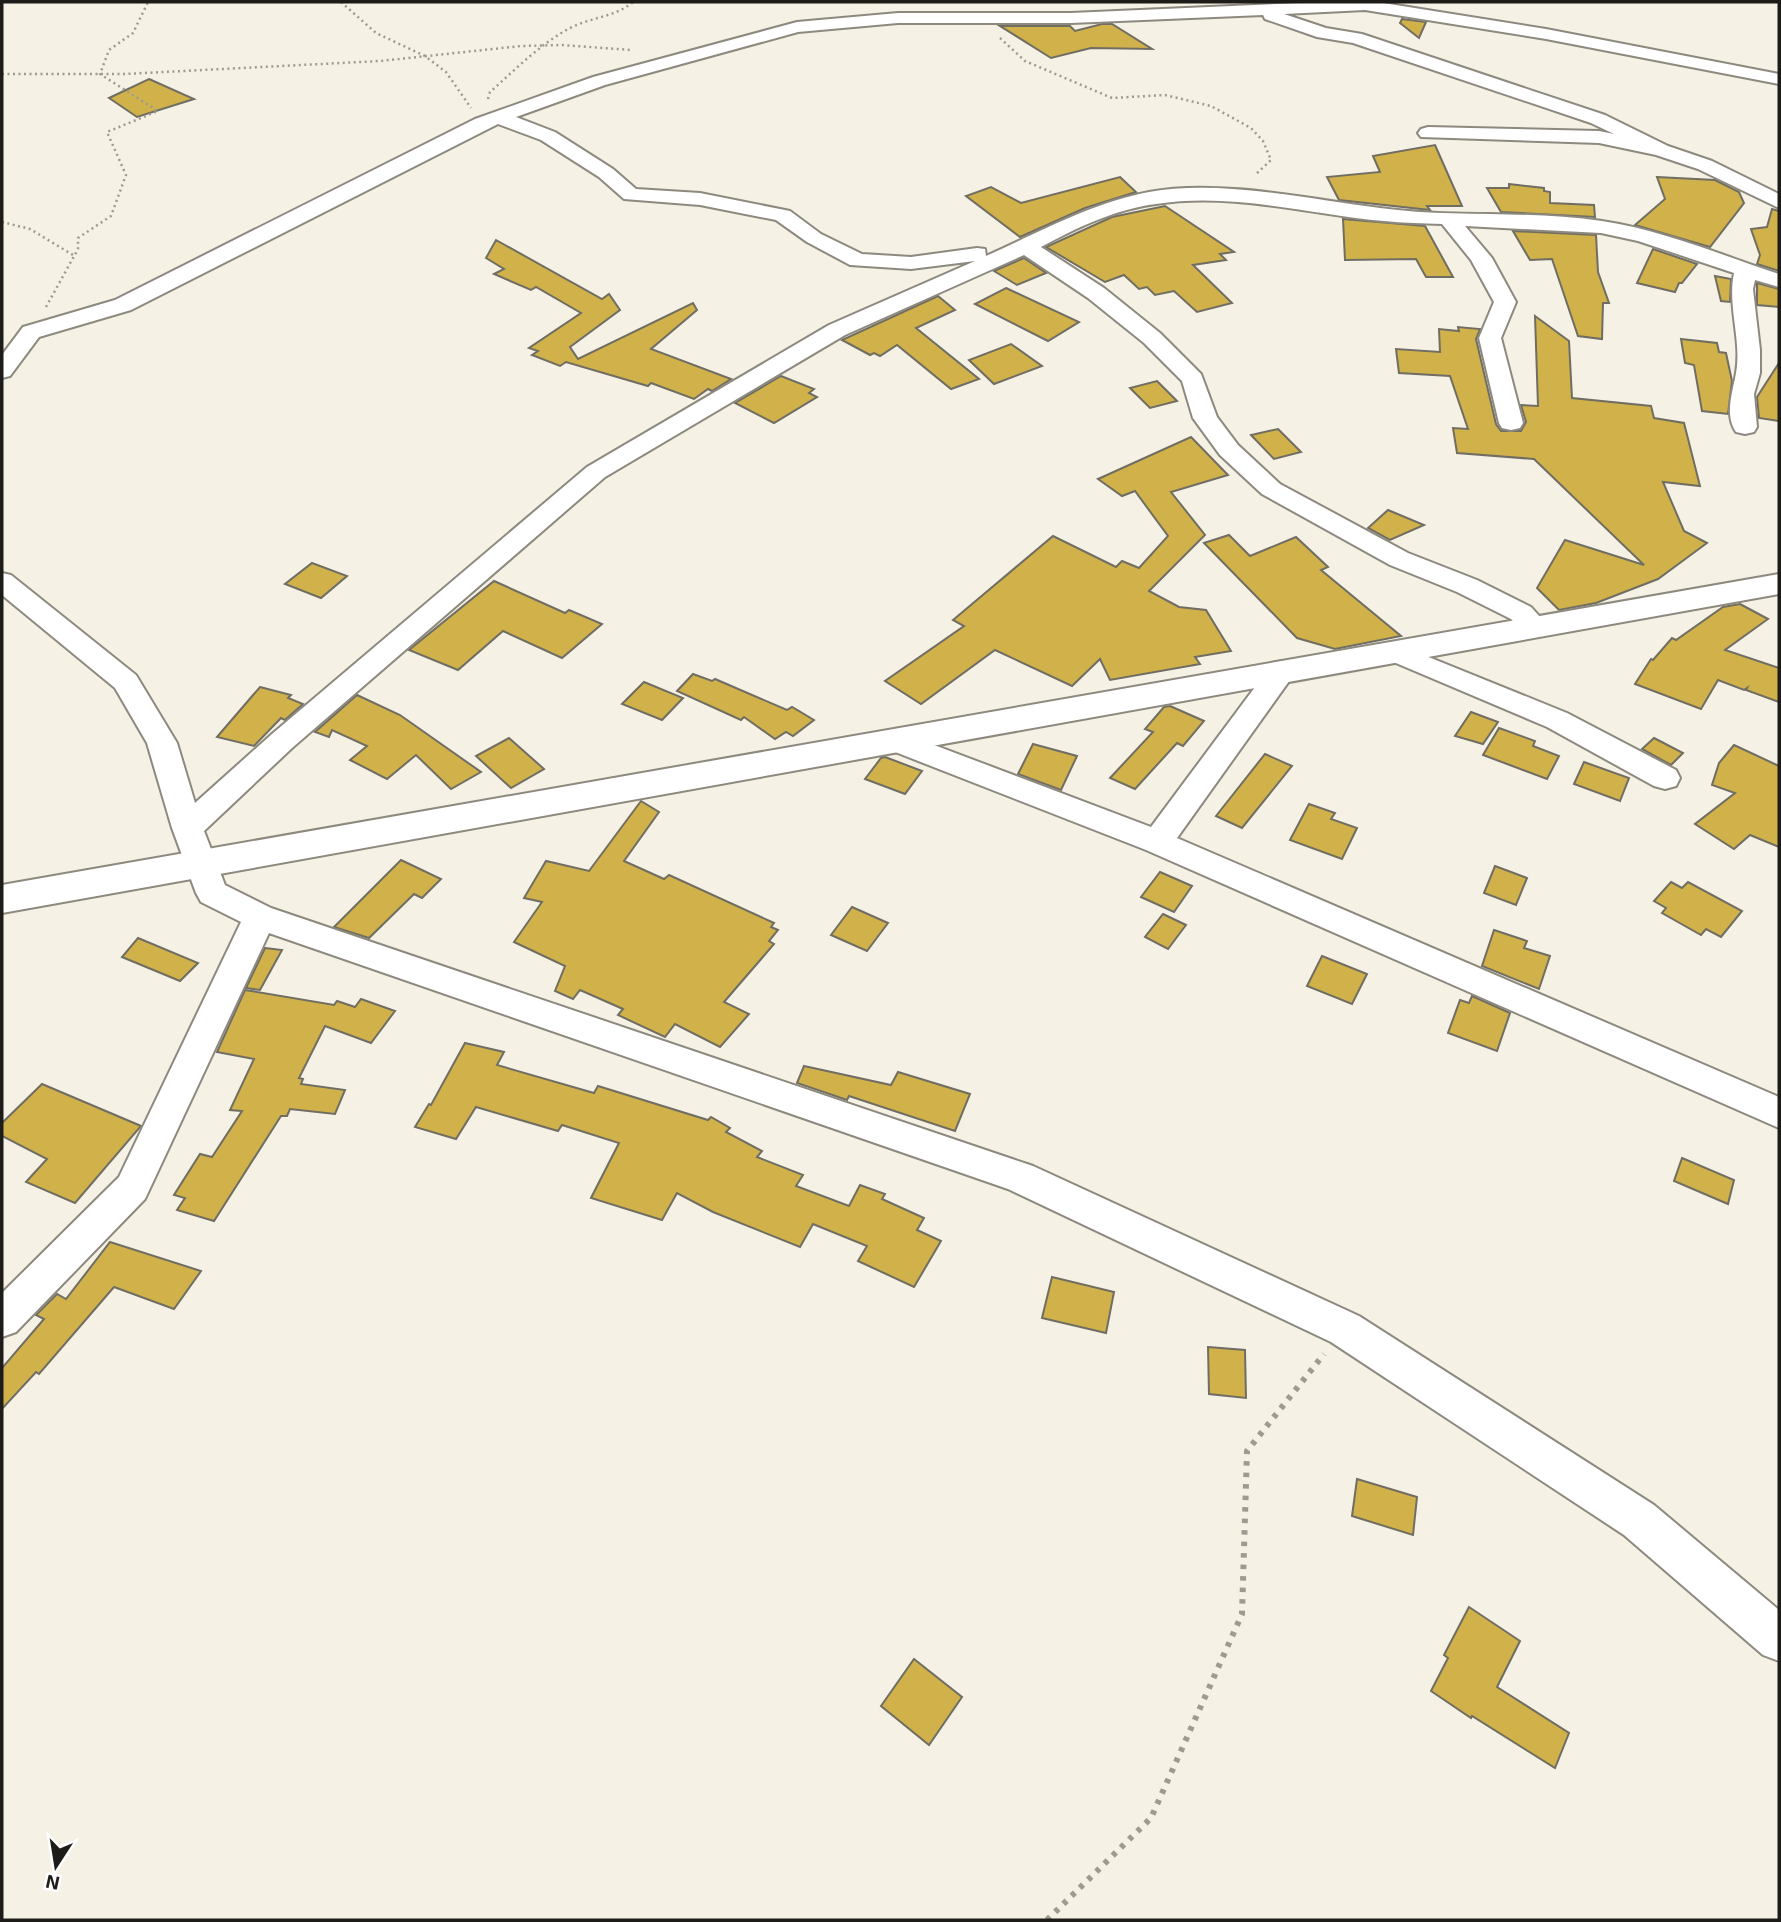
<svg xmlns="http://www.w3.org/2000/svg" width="1781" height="1922" font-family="'Exo 2',sans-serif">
<rect width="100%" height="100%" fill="#f5f1e5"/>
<g fill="#d1b24a" stroke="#706d62" stroke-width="2">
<polygon points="1402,19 1426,22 1419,38 1400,23"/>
<polygon points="1102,24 1112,24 1152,49 1091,48 1051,58 1000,26 1070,26 1075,31"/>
<polygon points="149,79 194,99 137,117 109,98"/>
<polygon points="1435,145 1462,206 1427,206 1430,210 1339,200 1327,177 1380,172 1373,156"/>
<polygon points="1120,177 1136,192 1085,208 1020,237 966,196 991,187 1021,203"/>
<polygon points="1657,177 1715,180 1739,192 1744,203 1710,247 1635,225 1665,199"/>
<polygon points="1509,184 1544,188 1544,191 1550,192 1550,203 1594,205 1595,217 1501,212 1487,188 1509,188"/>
<polygon points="1165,206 1234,252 1220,254 1226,260 1193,265 1232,303 1197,312 1174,291 1155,295 1147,287 1139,289 1124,275 1105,282 1046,247 1112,217"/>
<polygon points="1772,209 1779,211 1779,271 1757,264 1760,255 1751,229 1767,227"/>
<polygon points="1343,219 1425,226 1453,277 1426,277 1416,259 1345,260"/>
<polygon points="1513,231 1596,235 1598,272 1609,303 1603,303 1602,339 1578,336 1552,259 1530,260"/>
<polygon points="496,240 602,299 609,294 620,310 570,347 578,359 693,303 697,310 651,349 731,379 712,391 708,389 694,399 651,383 648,386 566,362 560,366 532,355 538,351 529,348 581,313 536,287 531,290 494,274 504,269 486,258"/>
<polygon points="1653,249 1697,264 1682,283 1679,283 1675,292 1637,283"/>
<polygon points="1024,258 1046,273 1017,285 994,271"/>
<polygon points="1715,276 1731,279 1730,302 1721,301"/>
<polygon points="1757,283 1779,289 1779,307 1757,305"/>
<polygon points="1006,288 1079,322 1048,341 975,304"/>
<polygon points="938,296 955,310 916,328 979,379 951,389 897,345 880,356 874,353 870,355 842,340"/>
<polygon points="1535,316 1569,341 1572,398 1651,406 1654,418 1684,423 1700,486 1663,482 1684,531 1707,543 1658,579 1596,603 1559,610 1537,588 1565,540 1644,565 1534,459 1457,453 1453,428 1468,429 1450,376 1399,373 1396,349 1440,352 1439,329 1459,331 1458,327 1480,329 1476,339 1496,424 1501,431 1521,431 1526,422 1521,405 1538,406"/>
<polygon points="1681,339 1717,343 1719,352 1726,353 1732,381 1728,414 1702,411 1694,365 1685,363"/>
<polygon points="1011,344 1042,366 994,384 969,360"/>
<polygon points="1779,363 1779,421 1759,418 1757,397"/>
<polygon points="781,376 814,389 809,393 817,397 774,423 735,403"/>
<polygon points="1157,381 1177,401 1150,408 1130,388"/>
<polygon points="1278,429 1301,452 1274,459 1251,435"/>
<polygon points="1191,437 1228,475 1171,492 1205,535 1149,591 1179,607 1206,610 1231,651 1195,657 1200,664 1110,680 1100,659 1072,686 995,650 921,704 885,681 964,626 953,620 1053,536 1116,567 1122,561 1139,568 1168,536 1135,491 1122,496 1098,479"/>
<polygon points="1388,510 1424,525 1390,540 1368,528"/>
<polygon points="1229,535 1250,556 1296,537 1328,567 1321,570 1401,636 1335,649 1297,638 1204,543"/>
<polygon points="312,563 347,576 321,598 285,584"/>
<polygon points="494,581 565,613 569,610 602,624 562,658 503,631 458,670 409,650"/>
<polygon points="1740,604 1768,619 1725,650 1779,668 1779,702 1746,690 1747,688 1744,690 1718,680 1701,709 1635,684 1651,659 1653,660 1672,638 1676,640 1723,607"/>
<polygon points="693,674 712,681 715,679 787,710 792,707 814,720 793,736 786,732 775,739 744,717 741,720 677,691"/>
<polygon points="644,682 683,698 662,720 622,704"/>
<polygon points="260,687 291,695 288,698 303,704 285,720 281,718 254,746 217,737"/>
<polygon points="357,695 400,715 481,772 451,789 416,755 387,779 350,760 367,746 332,730 329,737 315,732"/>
<polygon points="1170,706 1204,721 1183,746 1177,743 1135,789 1110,778 1153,732 1145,729 1164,707"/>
<polygon points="1471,712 1498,722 1483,744 1455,736"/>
<polygon points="1499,728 1535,741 1533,746 1559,756 1547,779 1483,755"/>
<polygon points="509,738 544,769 511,788 476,756"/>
<polygon points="1654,738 1683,753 1671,765 1642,749"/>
<polygon points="1033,744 1077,756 1061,790 1018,774"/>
<polygon points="1734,745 1779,766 1779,847 1750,835 1734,849 1695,824 1735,793 1712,785 1719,763"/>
<polygon points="1265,754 1292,766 1242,828 1216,816"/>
<polygon points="885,757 922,771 905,794 865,779 881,758"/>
<polygon points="1584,762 1629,778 1620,801 1574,784"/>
<polygon points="641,801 659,812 624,861 664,879 669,875 774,923 771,927 778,930 769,941 774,944 724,1002 749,1014 720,1047 675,1024 665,1037 618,1015 623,1009 580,990 573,999 555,991 565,966 514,942 542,902 524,898 546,861 589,871"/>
<polygon points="1309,804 1335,813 1331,819 1357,828 1342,859 1290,840"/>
<polygon points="401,860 441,879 422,898 414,894 369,938 334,927"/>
<polygon points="1495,866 1527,878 1516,905 1484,893"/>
<polygon points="1160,872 1192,886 1174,912 1141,897"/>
<polygon points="1671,882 1682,888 1688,882 1742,911 1721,937 1706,929 1701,935 1662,913 1666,908 1654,901"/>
<polygon points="852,907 888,923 867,951 831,935"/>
<polygon points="1163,914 1186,925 1168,949 1145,937"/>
<polygon points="1494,930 1527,941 1524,948 1550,956 1539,989 1482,966"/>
<polygon points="138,938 198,963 180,981 122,957"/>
<polygon points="265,948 282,950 260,990 246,988"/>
<polygon points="1322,956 1367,974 1352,1004 1307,986"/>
<polygon points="245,990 334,1005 337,1001 355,1007 361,999 395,1011 371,1043 325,1026 299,1078 303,1079 301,1084 345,1090 335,1114 290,1109 287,1116 281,1116 214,1221 177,1210 185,1198 174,1195 200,1154 212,1157 242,1111 230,1110 254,1059 217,1052"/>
<polygon points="1472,996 1510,1013 1497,1051 1448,1033 1460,1000 1469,1003"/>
<polygon points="465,1043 504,1052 497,1065 594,1093 598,1086 708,1120 711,1117 730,1128 726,1132 762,1151 757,1157 803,1175 796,1186 849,1206 860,1185 885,1194 882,1199 924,1218 917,1230 941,1241 914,1287 858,1261 867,1246 813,1224 800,1247 713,1212 677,1193 662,1220 591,1198 619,1143 562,1125 558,1131 476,1107 456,1139 415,1127 429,1104 431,1105"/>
<polygon points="804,1066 891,1085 898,1072 970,1094 955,1131 849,1096 847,1100 797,1083"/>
<polygon points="42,1084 141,1126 75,1203 26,1182 47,1159 2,1136 2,1123"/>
<polygon points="1682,1158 1734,1180 1728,1204 1674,1181"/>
<polygon points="110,1242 201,1271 174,1309 114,1287 39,1374 36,1372 2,1409 2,1368 44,1319 36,1315 57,1294 66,1299"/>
<polygon points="1052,1277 1114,1292 1106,1333 1042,1318"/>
<polygon points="1208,1347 1245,1350 1246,1398 1209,1394"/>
<polygon points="1357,1479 1417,1497 1413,1535 1352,1516"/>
<polygon points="1469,1607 1520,1641 1497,1687 1569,1733 1555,1768 1472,1716 1471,1718 1431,1691 1448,1658 1444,1655"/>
<polygon points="914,1659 962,1697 929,1745 881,1706"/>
</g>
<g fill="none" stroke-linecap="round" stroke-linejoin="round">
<g stroke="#8d897e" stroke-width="4">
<g id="minor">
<path d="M 1322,2 L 1377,2 L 1546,29 L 1779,74 L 1779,84 L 1546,39 L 1365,10 L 1284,14 L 1326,28 L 1362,34 L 1605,115 L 1668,146 L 1712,161 L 1779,194 L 1779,208 L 1698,169 L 1656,155 L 1599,143 L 1421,137 L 1418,133 L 1421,129 L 1428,127 L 1599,131 L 1614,134 L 1591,123 L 1353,43 L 1317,37 L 1265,19 L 1263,15 L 1071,23 L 898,23 L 798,32 L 605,85 L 516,117 L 555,132 L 613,169 L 636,189 L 700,193 L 790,211 L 821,234 L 862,254 L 911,257 L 977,248 L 985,249 L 986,256 C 1040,232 1091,203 1149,192 C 1218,179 1310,199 1380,208 C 1453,218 1529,210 1602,221 C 1662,230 1721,255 1779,274 L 1779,287 L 1755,280 L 1753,289 L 1760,350 L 1760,373 L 1754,394 L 1757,427 L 1754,432 L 1745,434 L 1736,432 C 1724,415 1733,391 1736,373 C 1742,340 1727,306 1734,273 L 1638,241 L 1601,233 L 1465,226 L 1492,258 L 1516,302 L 1501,338 L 1523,423 L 1520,428 L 1511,430 L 1502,428 L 1499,423 L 1479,338 L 1494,302 L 1471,260 L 1442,224 C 1423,223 1403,223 1384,221 C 1308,214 1232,192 1156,204 C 1116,209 1076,228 1041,247 L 1104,288 L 1160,333 L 1201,374 L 1217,417 L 1238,445 L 1280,484 L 1408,553 L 1477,580 L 1531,607 L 1550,628 L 1546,634 L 1536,637 L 1526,634 L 1511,619 L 1457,592 L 1390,565 L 1262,494 L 1220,455 L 1193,418 L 1182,381 L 1144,343 L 1088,298 L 1024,255 L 845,335 L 605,477 L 292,748 L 204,831 L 225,885 L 271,908 L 1033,1166 L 1359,1316 L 1654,1505 L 1779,1610 L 1779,1661 L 1763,1655 L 1624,1535 L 1331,1342 L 1008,1189 L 269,933 L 145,1199 L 16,1332 L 2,1337 L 2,1293 L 119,1177 L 241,922 L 201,902 L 196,893 L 172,828 L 147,743 L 115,688 L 2,595 L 2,573 L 11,575 L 136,675 L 177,743 L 195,803 L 272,734 L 587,467 L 829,325 L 975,261 L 911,269 L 850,265 L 807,242 L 776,220 L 700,205 L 624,199 L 599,177 L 541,140 L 498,124 L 131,310 L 39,337 L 10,376 L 2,378 L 2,355 L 23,327 L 115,300 L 475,119 L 593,77 L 797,22 L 898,13 L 1071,13 Z"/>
<polygon points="1394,643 1567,713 1676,770 1680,778 1676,786 1665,789 1654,786 1547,727 1384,658 1380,652 1384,646"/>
<polygon points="1283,661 1293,663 1297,670 1177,838 1779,1097 1779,1128 1146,850 885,748 880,741 885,734 895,731 905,734 1151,827 1273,663"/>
</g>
</g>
<g stroke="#8d897e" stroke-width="4">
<polygon id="major" points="1779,574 1779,594 2,913 2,885"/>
</g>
<g stroke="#9d9a91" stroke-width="2.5" stroke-dasharray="2 3.5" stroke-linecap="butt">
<polyline points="341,2 376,33 425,56 446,72 471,108"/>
<polyline points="1000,38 1025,61 1112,98 1165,95 1211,106 1251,128 1263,141 1271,160 1255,175"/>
<polyline points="2,74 124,74 380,61 521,46 562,45 631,50"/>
<path d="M 488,99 L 490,92 C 516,69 541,43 572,27 C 593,17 615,17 633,2"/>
<polyline points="2,222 30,229 73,255 72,258"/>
<polyline points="46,307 78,249 78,238 111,216 126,175 107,132 158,111 100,74 109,50 133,33 148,2"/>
</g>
<polyline stroke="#9d9a91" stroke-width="6" stroke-dasharray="4.5 7" stroke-linecap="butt" points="1047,1920 1151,1818 1242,1614 1247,1451 1324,1354"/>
<use href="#minor" fill="#fff" fill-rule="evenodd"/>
<use href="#major" fill="#fff" fill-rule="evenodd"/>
</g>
<rect width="1781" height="1922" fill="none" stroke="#1e1c18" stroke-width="7"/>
<g transform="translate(56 1866) rotate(192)" stroke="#ffffff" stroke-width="5" paint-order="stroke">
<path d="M0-5L12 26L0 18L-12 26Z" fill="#1e1c18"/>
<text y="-10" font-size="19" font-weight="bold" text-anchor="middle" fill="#1e1c18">N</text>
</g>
</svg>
